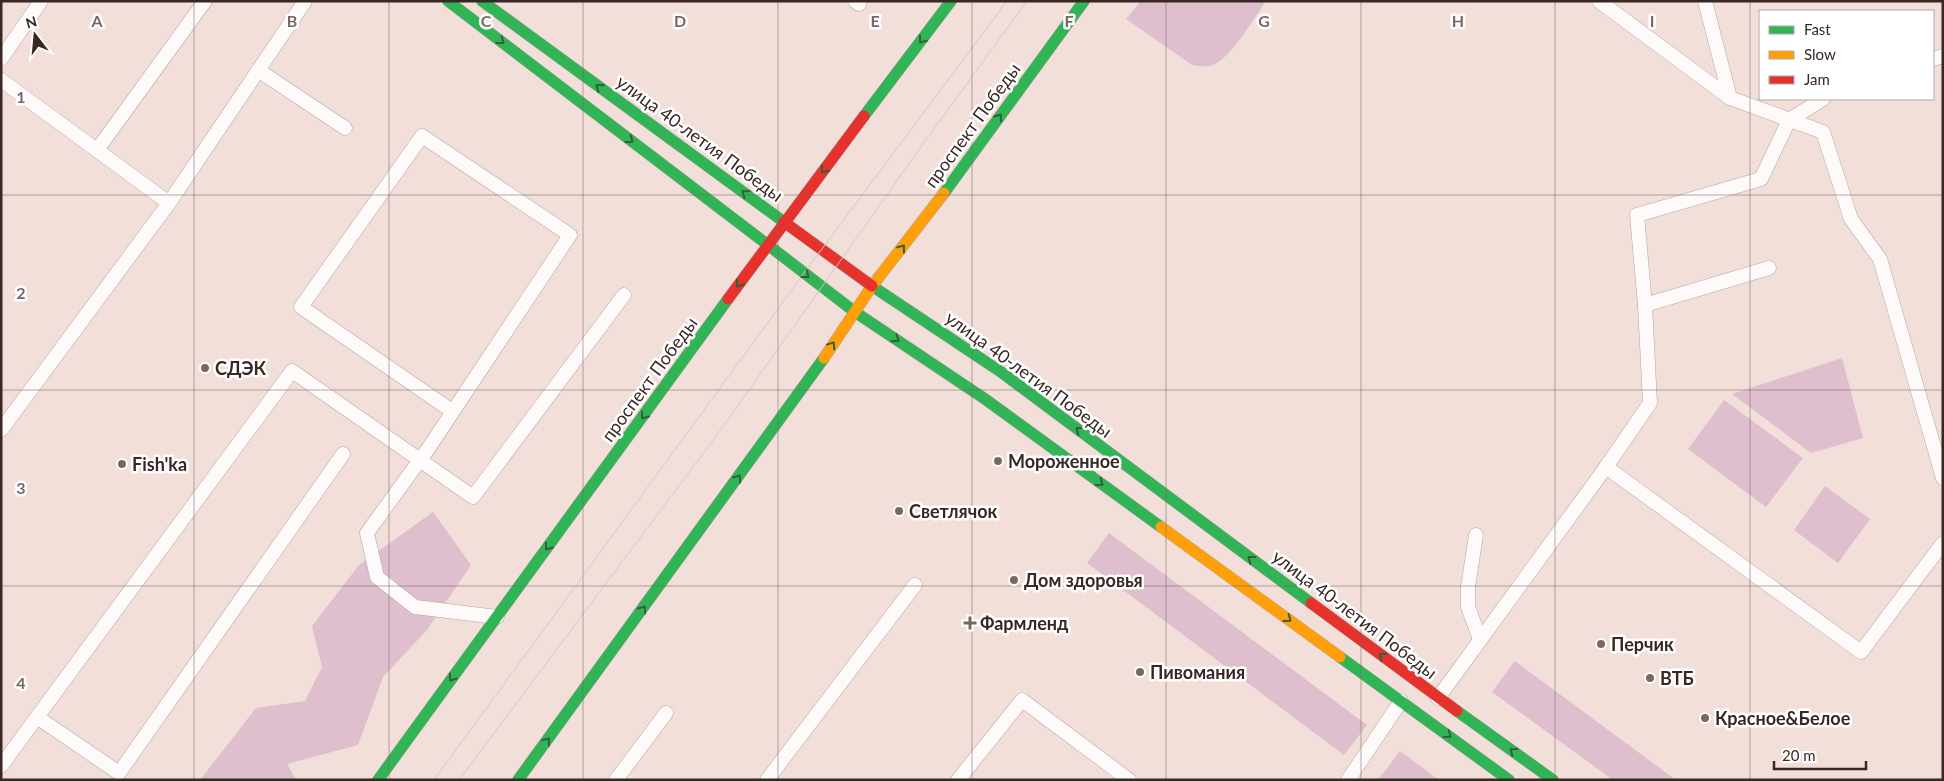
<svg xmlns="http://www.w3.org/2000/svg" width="1944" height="781" font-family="Lato,sans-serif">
<rect width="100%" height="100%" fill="#f2dfda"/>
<g fill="#dfbece">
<path d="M 1141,1 L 1266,1 C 1255,17 1231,57 1215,64 C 1208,68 1200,66 1192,65 L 1126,19 Z"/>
<polygon points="1842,358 1863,438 1811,453 1732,394"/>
<polygon points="1724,400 1803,458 1766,507 1688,449"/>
<polygon points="1825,486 1870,519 1838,563 1794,530"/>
<polygon points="433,512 471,565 427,630 383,677 358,745 287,764 296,780 200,780 256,708 305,701 322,667 312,626 359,565"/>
<polygon points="1109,533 1367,725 1344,755 1087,563"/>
<polygon points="1515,661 1676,780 1613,780 1492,692"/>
<polygon points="1400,751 1439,780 1378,780"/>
</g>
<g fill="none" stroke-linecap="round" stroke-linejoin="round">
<g stroke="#b6a6a2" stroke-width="15">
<g id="lane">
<polyline points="855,1 859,4 860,1"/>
<polyline points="1599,1 1730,98 1823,132 1851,219 1880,259 1943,478"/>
<polyline points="1705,1 1730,98"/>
<polyline points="1,59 41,1"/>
<polyline points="1933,59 1943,56"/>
<polyline points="258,70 345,128"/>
<polyline points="1,80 169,203"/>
<polyline points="97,150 205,1"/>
<polyline points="1645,305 1769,268"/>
<polyline points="452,411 301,307 422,136 570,235 430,446 367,533 377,577 415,607 497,617"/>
<polyline points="1,430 169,203 305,1"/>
<polyline points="1606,467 1861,652 1943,543"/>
<polyline points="1476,535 1468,587 1468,607 1480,639"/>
<polyline points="1438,698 1606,467 1650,403 1645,305 1637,215 1761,179 1789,120 1823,99"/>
<polyline points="37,717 119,773 343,454"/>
<polyline points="1,766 292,371 473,497 624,295"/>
<polyline points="616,780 666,713"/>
<polyline points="767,780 915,585"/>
<polyline points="958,780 1022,700 1129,780"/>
<polyline points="1348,780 1401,701"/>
</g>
</g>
<g stroke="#b6a6a2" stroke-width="12">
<g id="fast">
<polyline points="448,1 768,245"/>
<polyline points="482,1 784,222"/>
<polyline points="864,116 951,1"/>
<polyline points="944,193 1084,1"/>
<polyline points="768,245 855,312"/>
<polyline points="872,286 1001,372 1311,603"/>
<polyline points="855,312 985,399 1161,527"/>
<polyline points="1340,657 1509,780"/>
<polyline points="1457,711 1553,780"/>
<polyline points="378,780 728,299"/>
<polyline points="518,780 824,358"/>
</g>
</g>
<g stroke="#b6a6a2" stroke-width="12">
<g id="slow">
<polyline points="824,358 872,286 944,193"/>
<polyline points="1161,527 1340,657"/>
</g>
</g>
<g stroke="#b6a6a2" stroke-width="12">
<g id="jam">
<polyline points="784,222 872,286"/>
<polyline points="728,299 864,116"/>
<polyline points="1311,603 1457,711"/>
</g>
</g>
<use href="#lane" stroke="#fdfaf9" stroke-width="14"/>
<use href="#fast" stroke="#30b455" stroke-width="11"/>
<use href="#slow" stroke="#ff9f0a" stroke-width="11"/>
<use href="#jam" stroke="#e5322d" stroke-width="11"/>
<g stroke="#cfcac8" stroke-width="1">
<polyline points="434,780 804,273 1007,1"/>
<polyline points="459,780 722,428 923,144 1027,1"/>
</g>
</g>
<defs><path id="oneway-chevron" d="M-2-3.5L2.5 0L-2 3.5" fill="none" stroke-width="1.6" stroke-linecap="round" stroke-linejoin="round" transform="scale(1.25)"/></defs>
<g stroke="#355f37">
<use href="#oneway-chevron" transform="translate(922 40) rotate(127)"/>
<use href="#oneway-chevron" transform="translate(501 41) rotate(37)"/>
<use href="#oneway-chevron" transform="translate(599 87) rotate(-144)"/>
<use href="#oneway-chevron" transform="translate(999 117) rotate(-54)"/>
<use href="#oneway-chevron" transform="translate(630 140) rotate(37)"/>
<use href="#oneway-chevron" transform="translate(824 170) rotate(127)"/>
<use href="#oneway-chevron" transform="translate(745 193) rotate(-144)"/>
<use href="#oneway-chevron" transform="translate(902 248) rotate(-53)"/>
<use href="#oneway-chevron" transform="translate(806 275) rotate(38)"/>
<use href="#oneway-chevron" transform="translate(739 284) rotate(126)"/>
<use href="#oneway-chevron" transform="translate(896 339) rotate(34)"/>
<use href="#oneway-chevron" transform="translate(832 345) rotate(-56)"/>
<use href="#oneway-chevron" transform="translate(644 416) rotate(126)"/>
<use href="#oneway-chevron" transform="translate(1079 430) rotate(-143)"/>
<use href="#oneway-chevron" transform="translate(738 478) rotate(-54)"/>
<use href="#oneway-chevron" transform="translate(1100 483) rotate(36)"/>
<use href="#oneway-chevron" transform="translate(548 547) rotate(126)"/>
<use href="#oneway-chevron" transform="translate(1251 559) rotate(-143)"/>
<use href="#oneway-chevron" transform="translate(643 609) rotate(-54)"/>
<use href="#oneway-chevron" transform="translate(1288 619) rotate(36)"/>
<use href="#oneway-chevron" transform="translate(1382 656) rotate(-143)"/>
<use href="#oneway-chevron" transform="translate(452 678) rotate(126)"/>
<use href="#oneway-chevron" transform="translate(1448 735) rotate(36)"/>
<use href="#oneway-chevron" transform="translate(547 741) rotate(-53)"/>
<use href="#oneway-chevron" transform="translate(1513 751) rotate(-144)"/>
</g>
<path fill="none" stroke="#796763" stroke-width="1" stroke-opacity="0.55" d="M 194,1 L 194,780M 389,1 L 389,780M 583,1 L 583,780M 778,1 L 778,780M 972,1 L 972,780M 1166,1 L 1166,780M 1361,1 L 1361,780M 1555,1 L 1555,780M 1750,1 L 1750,780M 1,195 L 1943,195M 1,390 L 1943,390M 1,586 L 1943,586"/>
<g fill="#796763" stroke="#fff" stroke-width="2">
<circle cx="205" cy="368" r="5"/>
<circle cx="998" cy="461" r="5"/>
<circle cx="122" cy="464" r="5"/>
<circle cx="899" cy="511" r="5"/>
<circle cx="1014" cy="580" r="5"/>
<path d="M967.5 615.5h5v5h5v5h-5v5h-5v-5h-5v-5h5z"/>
<circle cx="1601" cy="644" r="5"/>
<circle cx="1140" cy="672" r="5"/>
<circle cx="1650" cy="678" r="5"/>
<circle cx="1705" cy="718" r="5"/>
</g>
<g text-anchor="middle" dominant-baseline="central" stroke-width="5" stroke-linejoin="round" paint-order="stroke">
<g font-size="18" fill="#382723" stroke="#fff">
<text transform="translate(972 125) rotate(-54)">проспект Победы</text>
<text transform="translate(700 138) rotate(36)">улица 40-летия Победы</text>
<text transform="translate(1029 374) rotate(36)">улица 40-летия Победы</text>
<text transform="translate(649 379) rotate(-54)">проспект Победы</text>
<text transform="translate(1355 614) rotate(37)">улица 40-летия Победы</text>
</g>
<g font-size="18" font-weight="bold" fill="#382723" stroke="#fff" text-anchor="start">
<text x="215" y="368">СДЭК</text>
<text x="1008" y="461">Мороженное</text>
<text x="132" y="464">Fish'ka</text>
<text x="909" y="511">Светлячок</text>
<text x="1024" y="580">Дом здоровья</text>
<text x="980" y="623">Фармленд</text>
<text x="1611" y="644">Перчик</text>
<text x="1150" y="672">Пивомания</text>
<text x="1660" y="678">ВТБ</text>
<text x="1715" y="718">Красное&amp;Белое</text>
</g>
</g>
<g font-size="16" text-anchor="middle" font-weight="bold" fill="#796763" stroke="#fff" stroke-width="5" stroke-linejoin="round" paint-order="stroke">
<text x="97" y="27">A</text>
<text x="292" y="27">B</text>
<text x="486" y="27">C</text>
<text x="680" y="27">D</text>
<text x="875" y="27">E</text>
<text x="1069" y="27">F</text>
<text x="1264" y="27">G</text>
<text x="1458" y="27">H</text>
<text x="1652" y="27">I</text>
<text x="21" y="103">1</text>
<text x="21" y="299">2</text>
<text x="21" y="494">3</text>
<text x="21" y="689">4</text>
</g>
<rect width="1944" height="781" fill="none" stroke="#382723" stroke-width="5"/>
<rect x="1759" y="10" width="175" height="90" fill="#ffffff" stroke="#afa9a7"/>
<rect x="1769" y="26" width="25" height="8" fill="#30b455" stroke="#afa9a7"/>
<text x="1804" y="35" font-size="15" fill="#382723">Fast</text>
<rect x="1769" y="51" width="25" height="8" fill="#ff9f0a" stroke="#afa9a7"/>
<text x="1804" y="60" font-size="15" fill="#382723">Slow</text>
<rect x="1769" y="76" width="25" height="8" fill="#e5322d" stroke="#afa9a7"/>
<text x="1804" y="85" font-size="15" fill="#382723">Jam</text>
<g transform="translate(35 35) rotate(344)" stroke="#ffffff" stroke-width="4" paint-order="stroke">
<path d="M0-4L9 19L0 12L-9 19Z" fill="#382723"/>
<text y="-8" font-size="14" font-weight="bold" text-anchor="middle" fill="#382723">N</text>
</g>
<path d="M1774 761v8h92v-8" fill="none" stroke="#382723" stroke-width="2.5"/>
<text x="1782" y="761" font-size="15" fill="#382723" stroke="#ffffff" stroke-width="4" paint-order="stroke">20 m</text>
</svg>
